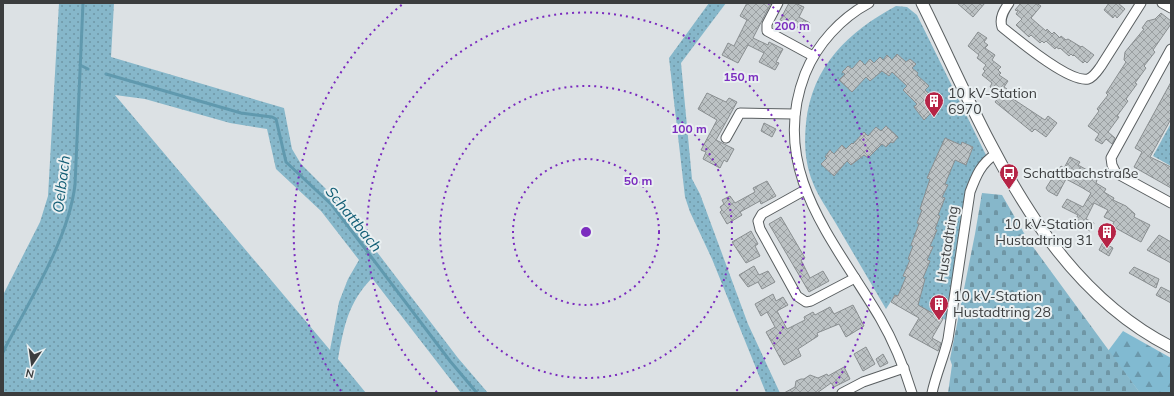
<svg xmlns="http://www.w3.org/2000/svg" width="1174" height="396" font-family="Mulish,sans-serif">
<defs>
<pattern id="green-dots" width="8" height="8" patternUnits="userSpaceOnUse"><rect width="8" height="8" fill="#86b7ca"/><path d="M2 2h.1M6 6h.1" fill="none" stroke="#6f96a5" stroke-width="1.8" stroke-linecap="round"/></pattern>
<pattern id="forest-firs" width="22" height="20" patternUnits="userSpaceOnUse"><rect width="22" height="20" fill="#81bad1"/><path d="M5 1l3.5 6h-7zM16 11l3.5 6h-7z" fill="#6b98ab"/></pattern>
<pattern id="cemetery-stones" width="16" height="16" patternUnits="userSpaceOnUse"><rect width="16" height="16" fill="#86b7ca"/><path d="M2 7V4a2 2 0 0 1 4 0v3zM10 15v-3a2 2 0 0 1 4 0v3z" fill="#6f96a5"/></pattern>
<pattern id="building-cross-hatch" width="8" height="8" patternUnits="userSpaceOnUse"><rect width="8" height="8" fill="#bcc2c4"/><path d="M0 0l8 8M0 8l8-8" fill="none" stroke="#9a9fa1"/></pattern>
</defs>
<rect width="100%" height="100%" fill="#dce1e4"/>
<g fill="url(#green-dots)" fill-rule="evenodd">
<path d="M 59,3 L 114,3 L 111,57 L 284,108 L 292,149 L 301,164 L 338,201 L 458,358 L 488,393 L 461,393 L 372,278 C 348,303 344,326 338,359 L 366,393 L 3,393 L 3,295 L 40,222 L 48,196 ZM 115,95 L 145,99 L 230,123 L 267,129 L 276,169 L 321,211 L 359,260 L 348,279 L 339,302 L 330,350 Z"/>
<polygon points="709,3 726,3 681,63 692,179 700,194 748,324 780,393 766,393 712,259 690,212 685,197 669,58"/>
<path d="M 896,6 L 907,7 L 917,15 L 986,155 L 975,171 L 966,189 L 946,320 L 895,295 L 886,309 C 869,280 852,251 835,222 C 828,210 818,196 813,183 C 805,164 804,143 806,123 C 812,66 848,32 896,6 Z"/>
<polygon points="1171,123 1171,166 1153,156"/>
</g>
<polygon fill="url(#forest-firs)" points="1123,331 1171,358 1171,393 1140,393 1108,351"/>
<polygon fill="url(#cemetery-stones)" points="982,193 1002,195 1028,240 1140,393 948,393 952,365 950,359 975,234"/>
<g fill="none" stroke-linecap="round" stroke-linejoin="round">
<g stroke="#6099ae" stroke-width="3">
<polyline points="80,65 88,69"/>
<polyline points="106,74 241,113 272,117 276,119 286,162 332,205 450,361 477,393"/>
<path d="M 3,352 C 29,301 68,241 75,185 L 83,3"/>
</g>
</g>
<g fill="url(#building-cross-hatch)" stroke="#898e90">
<polygon points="747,3 771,3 753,38 768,45 769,42 783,49 776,62 779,63 775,70 759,62 764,53 748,45 738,63 722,55 728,43 734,46 747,20 740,16"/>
<polygon points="789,3 795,3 804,7 799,17 810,23 805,31 780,20"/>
<polygon points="957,3 985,3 973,17"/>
<polygon points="1021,3 1036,3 1041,6 1031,18 1046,31 1047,29 1052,34 1054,32 1060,38 1061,36 1066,40 1068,39 1081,47 1082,46 1094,55 1087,63 1085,61 1083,63 1074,55 1073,56 1071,54 1069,56 1060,48 1059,49 1056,47 1055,49 1046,41 1044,43 1042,41 1040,43 1031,35 1029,37 1016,25 1022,19 1016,14 1018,11 1015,10"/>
<polygon points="1109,3 1118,3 1125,9 1117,18 1115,15 1113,18 1104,10"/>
<polygon points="1161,13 1171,21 1171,24 1153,50 1155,52 1144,66 1146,68 1135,83 1137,84 1126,99 1128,101 1117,116 1119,117 1108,132 1115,138 1112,144 1106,139 1102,144 1095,140 1099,134 1088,126 1099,111 1097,109 1108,95 1106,93 1126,62 1124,60 1125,52 1144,29 1142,28 1147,21 1155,19"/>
<polygon points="978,32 987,38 984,42 988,45 985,48 995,55 992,60 1001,67 998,70 1001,73 999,75 1008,81 1004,87 1007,89 1004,93 1045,120 1048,116 1057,123 1046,137 1035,129 1032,132 995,102 999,97 991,91 993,90 990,87 992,83 982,75 985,71 983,69 986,65 977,58 979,55 968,46"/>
<polygon points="897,54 906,62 910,59 916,64 912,68 918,73 917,75 929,86 925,90 934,98 930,102 936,108 924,120 914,107 917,104 903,90 907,86 892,72 889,76 882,71 870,81 866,77 852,92 839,80 845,74 842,72 848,66 852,69 860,60 865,65 870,59 874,63 880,57 883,60 887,55 892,60"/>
<polygon points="1171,82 1171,119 1150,157 1171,167 1171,188 1134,167 1142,152 1135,148"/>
<polygon points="707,93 726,102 729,98 737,102 716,140 734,149 727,162 724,160 720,168 703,159 706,152 701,150 717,120 698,109"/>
<polygon points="764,123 776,129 772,137 761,131"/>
<polygon points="886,126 898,137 893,143 891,142 886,147 882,144 868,158 864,155 851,165 847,161 834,176 821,164 827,158 825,157 830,150 834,154 842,145 846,149 852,143 853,144 864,132 868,136 876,127 881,131"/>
<polygon points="945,138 961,145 962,142 973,147 966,165 955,160 945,184 948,185 942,197 945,198 938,215 940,216 935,229 937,230 930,246 933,247 927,260 930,261 923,278 925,279 918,305 943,319 932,338 941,343 938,351 909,335 919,318 891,302 895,295 898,296 906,277 903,276 910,260 908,259 913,246 911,245 919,224 917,223 922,210 920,209 930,179 927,178"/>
<polygon points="1070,157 1080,162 1078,165 1089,171 1087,174 1097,180 1096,183 1106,189 1104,192 1114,198 1113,200 1126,206 1135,214 1134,217 1150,225 1141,242 1112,226 1114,222 1104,217 1108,210 1094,203 1086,219 1094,223 1090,231 1082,227 1084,223 1076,219 1078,215 1062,207 1067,199 1083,207 1091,193 1081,187 1066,179 1057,196 1048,191 1046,188 1053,177 1054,178 1061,166 1064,168"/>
<polygon points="767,181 776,196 761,204 760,201 740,212 742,215 727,224 720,212 722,210 720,207 724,204 722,200 730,196 735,203 755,192 753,188"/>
<polygon points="781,217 805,258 801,260 810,278 823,271 829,281 809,292 769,224"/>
<polygon points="751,231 758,244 755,246 760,256 746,263 732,242"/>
<polygon points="1159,235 1171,242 1171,263 1147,250"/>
<polygon points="1103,242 1113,248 1109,256 1099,250"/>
<polygon points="754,266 759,275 768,271 775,282 762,289 758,282 748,287 739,275"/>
<polygon points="1134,267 1159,279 1156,288 1129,273"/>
<polygon points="1161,287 1171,292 1171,303 1156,295"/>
<polygon points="773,294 776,301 783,297 788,305 777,311 787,329 805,320 804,317 813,312 815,315 830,307 834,314 853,305 864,326 846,337 839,324 817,333 818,336 798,349 801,356 784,365 766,332 775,327 767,312 761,316 755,304"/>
<polygon points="866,347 875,364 863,371 854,354"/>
<polygon points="883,354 888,363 880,367 876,359"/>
<polygon points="844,367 850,379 834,387 831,383 817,393 784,393 795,387 796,381 801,379 804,379 810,375 818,378 827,374 828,376"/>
</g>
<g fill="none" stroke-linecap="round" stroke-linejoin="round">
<g stroke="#5a5f61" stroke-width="11">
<g id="minor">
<polyline points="778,3 767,24 767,31 813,56"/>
<path d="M 869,3 C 841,18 817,44 805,74 C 768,170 834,240 880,318 C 894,342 904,367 912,393"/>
<path d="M 1009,3 C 1004,10 999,18 1002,27 C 1017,39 1069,83 1088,79 C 1094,77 1098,70 1101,66 L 1141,3"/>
<polyline points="1162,3 1171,8"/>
<polyline points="1171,49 1111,158 1112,165 1116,173 1171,203"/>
<polyline points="726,138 740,113 795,114"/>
<polyline points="805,190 762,214 758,221 760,229 797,296 806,302 811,301 855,278"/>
<polyline points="842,393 863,382 904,368"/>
<path d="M 932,393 C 936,374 944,357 948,339 L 970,192 C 976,176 981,163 996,154"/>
</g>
</g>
<g stroke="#5a5f61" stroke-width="13">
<path id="tertiary" d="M 922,3 C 984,128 1039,280 1171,347"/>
</g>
<use href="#minor" stroke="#fff" stroke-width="9"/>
<use href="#tertiary" stroke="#fff" stroke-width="11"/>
</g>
<g fill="none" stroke="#7b2cbf" stroke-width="2" stroke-dasharray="2 4">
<circle cx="586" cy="232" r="73"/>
<circle cx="586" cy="232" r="146"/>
<path d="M437 392A219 219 0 1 1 735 392"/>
<path d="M341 391A292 292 0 0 1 404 3M768 3A292 292 0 0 1 831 391"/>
</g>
<defs>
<g id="building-pin" transform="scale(1)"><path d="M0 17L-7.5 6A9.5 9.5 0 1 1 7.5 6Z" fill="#b62446" stroke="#e9eff1"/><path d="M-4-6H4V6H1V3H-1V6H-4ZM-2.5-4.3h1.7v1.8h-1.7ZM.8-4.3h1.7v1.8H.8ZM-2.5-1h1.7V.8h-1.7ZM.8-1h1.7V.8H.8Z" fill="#fff"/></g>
<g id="bus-pin" transform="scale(1)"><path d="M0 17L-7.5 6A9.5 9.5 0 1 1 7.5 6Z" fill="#b62446" stroke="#e9eff1"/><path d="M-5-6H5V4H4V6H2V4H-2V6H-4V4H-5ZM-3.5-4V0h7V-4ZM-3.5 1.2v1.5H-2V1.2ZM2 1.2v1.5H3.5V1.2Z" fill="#fff"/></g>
</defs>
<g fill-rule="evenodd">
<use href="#building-pin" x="934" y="101"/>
<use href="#bus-pin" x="1009" y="173"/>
<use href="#building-pin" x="1107" y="232"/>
<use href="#building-pin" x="939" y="304"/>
</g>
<g text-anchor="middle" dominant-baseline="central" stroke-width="4" stroke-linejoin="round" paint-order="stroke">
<g font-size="14" fill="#3b3d3e" stroke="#e9eff1" text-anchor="start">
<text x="948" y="93">10 kV-Station<tspan x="948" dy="16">6970</tspan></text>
<text x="1023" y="173">Schattbachstraße</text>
<text x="1093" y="224" text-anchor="end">10 kV-Station<tspan x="1093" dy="16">Hustadtring 31</tspan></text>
<text x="953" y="296">10 kV-Station<tspan x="953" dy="16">Hustadtring 28</tspan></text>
</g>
<g font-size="14" fill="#3b3d3e" stroke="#e9eff1">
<text transform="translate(947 244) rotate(-81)">Hustadtring</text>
</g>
<g font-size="15" font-style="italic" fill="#125e75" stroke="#e9eff1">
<text transform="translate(61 184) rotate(-83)">Oelbach</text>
<text transform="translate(354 219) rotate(51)">Schattbach</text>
</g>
</g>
<circle cx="586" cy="232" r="6" fill="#7b2cbf" stroke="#e9eff1" stroke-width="2"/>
<g font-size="12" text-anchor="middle" font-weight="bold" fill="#7b2cbf" stroke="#e9eff1" stroke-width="4" stroke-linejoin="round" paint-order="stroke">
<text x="792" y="30">200 m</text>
<text x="741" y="81">150 m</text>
<text x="689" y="133">100 m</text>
<text x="638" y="185">50 m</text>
</g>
<rect width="1174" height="396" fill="none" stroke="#3b3d3e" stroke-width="8"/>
<g transform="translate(32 364) rotate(193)" stroke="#e9eff1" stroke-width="3" paint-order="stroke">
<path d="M0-3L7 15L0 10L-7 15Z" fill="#3b3d3e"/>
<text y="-6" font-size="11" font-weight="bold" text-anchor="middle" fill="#3b3d3e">N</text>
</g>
</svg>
